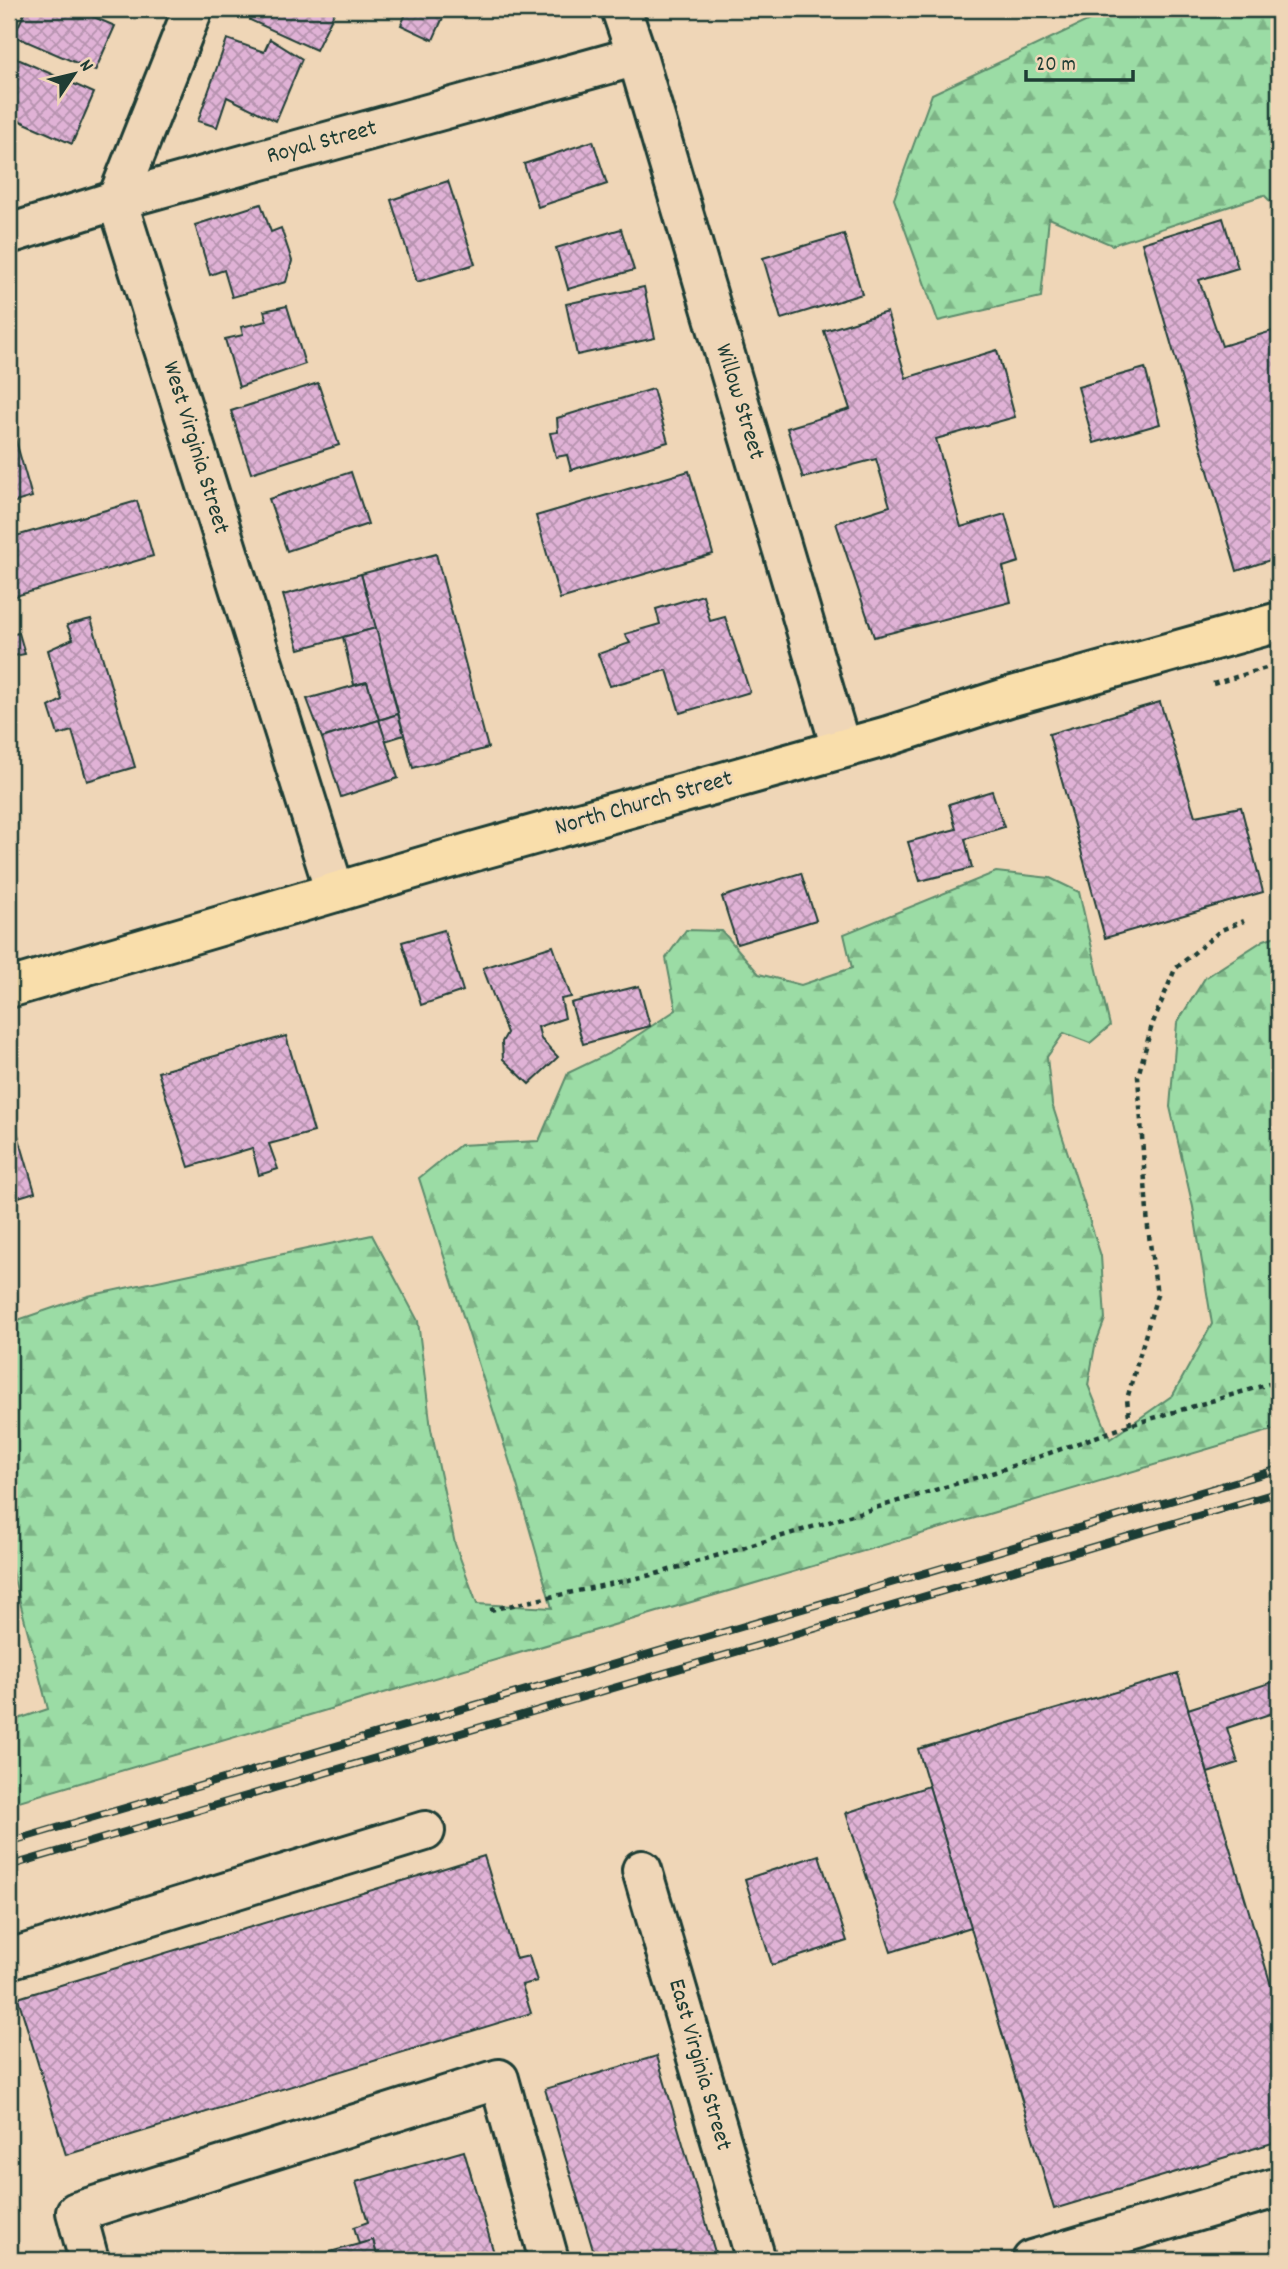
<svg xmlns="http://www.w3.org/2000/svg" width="1288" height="2269" font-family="Dekko,sans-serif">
<defs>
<pattern id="forest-firs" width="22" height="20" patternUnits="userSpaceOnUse" patternTransform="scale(1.75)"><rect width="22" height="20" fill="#9bdca5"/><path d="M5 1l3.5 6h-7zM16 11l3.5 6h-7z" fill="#7eb487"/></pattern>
<pattern id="building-cross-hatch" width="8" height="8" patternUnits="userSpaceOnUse" patternTransform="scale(1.75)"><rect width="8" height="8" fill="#e0b2d6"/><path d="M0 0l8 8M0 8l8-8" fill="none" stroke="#b592ae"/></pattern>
</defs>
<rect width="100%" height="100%" fill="#efd6b7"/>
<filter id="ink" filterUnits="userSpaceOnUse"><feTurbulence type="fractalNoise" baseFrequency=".0143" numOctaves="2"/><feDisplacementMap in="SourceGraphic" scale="14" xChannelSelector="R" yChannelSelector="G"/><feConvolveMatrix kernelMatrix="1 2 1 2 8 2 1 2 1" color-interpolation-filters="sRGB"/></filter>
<g filter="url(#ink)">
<g fill="url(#forest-firs)" stroke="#5d8c6c" stroke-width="2">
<polygon points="1095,9 1279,9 1279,210 1264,195 1112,245 1049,218 1041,297 938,321 894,199 932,94 1096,17"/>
<polygon points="996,872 1050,878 1079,892 1110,1026 1090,1043 1064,1033 1047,1057 1052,1104 1101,1256 1105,1319 1095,1346 1088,1385 1110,1439 1173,1395 1212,1324 1193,1207 1170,1107 1177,1023 1205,978 1264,940 1279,935 1279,1428 9,1804 9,1722 48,1709 9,1560 9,1323 88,1296 372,1235 418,1321 431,1429 455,1544 477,1604 552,1608 517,1485 419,1178 460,1145 539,1141 568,1073 612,1052 676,1010 666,958 686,930 722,931 759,974 801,985 852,968 844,934"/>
</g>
<g fill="url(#building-cross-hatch)" stroke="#1f3d34" stroke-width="2">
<polygon points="26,9 75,9 115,26 95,71 14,36"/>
<polygon points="252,9 336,9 316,50 250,20"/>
<polygon points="408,9 435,9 445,13 433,40 401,25"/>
<polygon points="227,39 264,52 270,39 302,59 276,121 227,97 217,127 198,121"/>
<polygon points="11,56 94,93 72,144 9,116 9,61"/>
<polygon points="593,141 607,184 538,207 524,164"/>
<polygon points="448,181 475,264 417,282 391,200"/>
<polygon points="261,204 271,232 281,228 292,261 286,282 232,297 224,270 210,275 195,225"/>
<polygon points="1223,218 1238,268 1199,280 1222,346 1279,329 1279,508 1277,508 1279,515 1279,557 1237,571 1142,243"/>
<polygon points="621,229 634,270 568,289 556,248"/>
<polygon points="844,234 862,294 781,319 763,258"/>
<polygon points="644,287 655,338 577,355 566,304"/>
<polygon points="287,306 305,364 239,387 225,339 243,335 241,327 267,321 264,311"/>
<polygon points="887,312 906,378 997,350 1015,417 936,439 961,527 1005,514 1019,562 1003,567 1011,602 874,637 836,523 890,506 876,459 803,478 787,428 850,409 824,331"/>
<polygon points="1145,368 1160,424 1094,443 1078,387"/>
<polygon points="318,383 339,445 251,473 231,411"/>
<polygon points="653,389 668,442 571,470 567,455 556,457 550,433 558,432 557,418"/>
<polygon points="9,417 32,497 9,504"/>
<polygon points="689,471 713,554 560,599 536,516"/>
<polygon points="351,472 368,524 287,551 269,499"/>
<polygon points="137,501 153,556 9,598 9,538"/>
<polygon points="436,554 488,748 413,768 361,574"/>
<polygon points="361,574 376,628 299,649 283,595"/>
<polygon points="703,595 710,621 725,617 750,692 680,713 667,670 610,686 598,654 630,643 625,634 660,624 656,609"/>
<polygon points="91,619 135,767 87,781 72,731 58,735 49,707 62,700 48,650 73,639 67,625"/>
<polygon points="376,628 398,714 379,720 367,682 354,685 343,637"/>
<polygon points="19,633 25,654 13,656 9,635"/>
<polygon points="367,682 379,720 322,738 307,699"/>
<polygon points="1160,702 1195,816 1241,807 1263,892 1105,938 1049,734"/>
<polygon points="398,714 404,735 385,741 379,720"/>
<polygon points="379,720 398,778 341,797 322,738"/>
<polygon points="992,791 1004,827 965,839 972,868 920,881 908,842 956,829 949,804"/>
<polygon points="801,873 816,920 737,944 722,897"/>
<polygon points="444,930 463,991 421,1005 402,942"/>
<polygon points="553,946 571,997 561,999 565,1018 538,1027 541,1039 558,1057 529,1084 503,1059 502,1042 507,1033 483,968"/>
<polygon points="639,986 650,1026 583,1044 571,1003"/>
<polygon points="286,1036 314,1132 269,1144 278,1169 259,1175 252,1148 189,1167 158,1072"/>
<polygon points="9,1104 35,1192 9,1200"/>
<polygon points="1178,1674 1279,2012 1279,2141 1054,2209 918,1749"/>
<polygon points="1279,1680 1279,1711 1227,1728 1238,1763 1208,1773 1188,1709"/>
<polygon points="929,1786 971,1927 891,1952 846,1813"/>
<polygon points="819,1855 847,1941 772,1965 745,1879"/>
<polygon points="484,1856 516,1959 529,1956 537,1981 522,1985 531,2013 66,2155 18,1998"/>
<polygon points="657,2056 717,2259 596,2260 545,2089"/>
<polygon points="464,2151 496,2260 378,2260 373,2240 359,2244 354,2227 368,2222 356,2182"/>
<polygon points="373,2240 378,2260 301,2260 359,2244"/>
</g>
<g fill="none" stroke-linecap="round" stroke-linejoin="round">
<g stroke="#1f3d34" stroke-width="44">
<g id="minor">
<polyline points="193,9 117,200 335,892"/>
<polyline points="621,9 637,56 841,748"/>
<polyline points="9,234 117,200 637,56"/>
<polyline points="642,1870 756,2260"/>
<polyline points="9,1959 425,1831"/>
<polyline points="89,2260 76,2212 499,2079 549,2260"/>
<polyline points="1032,2260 1279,2187"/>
</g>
</g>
<g stroke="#1f3d34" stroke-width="44">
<polyline id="major" points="9,988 472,852 888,736 1009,697 1279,622"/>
</g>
<g stroke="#1f3d34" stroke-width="4.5" stroke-dasharray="5 5" stroke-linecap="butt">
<polyline points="1213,684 1279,664"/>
<polyline points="1130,1425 1127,1399 1157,1295 1148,1228 1138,1076 1152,1025 1175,969 1221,930 1244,921"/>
<polyline points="490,1610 656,1574 995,1472 1130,1425 1279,1381"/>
</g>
<use href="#minor" stroke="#efd6b7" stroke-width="38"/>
<use href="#major" stroke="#f9deab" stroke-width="38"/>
<g stroke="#1f3d34" stroke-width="8">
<g id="rail">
<polyline points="9,1842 1279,1469"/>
<polyline points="9,1866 1279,1492"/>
</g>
</g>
<use href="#rail" stroke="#efd6b7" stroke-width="5" stroke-dasharray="16" stroke-linecap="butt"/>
</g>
</g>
<g text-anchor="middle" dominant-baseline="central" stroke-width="5" stroke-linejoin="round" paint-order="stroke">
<g font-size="24" fill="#1f3d34" stroke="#efd6b7">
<text transform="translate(322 143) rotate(-15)">Royal Street</text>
<text transform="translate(739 402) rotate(73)">Willow Street</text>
<text transform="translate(195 448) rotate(73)">West Virginia Street</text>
<text transform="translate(644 804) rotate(-16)">North Church Street</text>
<text transform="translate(699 2065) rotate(74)">East Virginia Street</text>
</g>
</g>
<rect width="1288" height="2269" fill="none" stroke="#efd6b7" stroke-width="35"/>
<rect x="18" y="18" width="1253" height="2234" fill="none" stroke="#1f3d34" stroke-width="2.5" filter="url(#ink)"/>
<g transform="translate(74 74) rotate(55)" stroke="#efd6b7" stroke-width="5" paint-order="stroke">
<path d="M0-5L12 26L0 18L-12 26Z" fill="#1f3d34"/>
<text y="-10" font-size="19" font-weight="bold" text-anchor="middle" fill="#1f3d34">N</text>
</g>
<path d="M1026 70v10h107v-10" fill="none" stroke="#1f3d34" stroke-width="3.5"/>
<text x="1036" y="70" font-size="21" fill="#1f3d34" stroke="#efd6b7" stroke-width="5" paint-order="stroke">20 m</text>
</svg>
